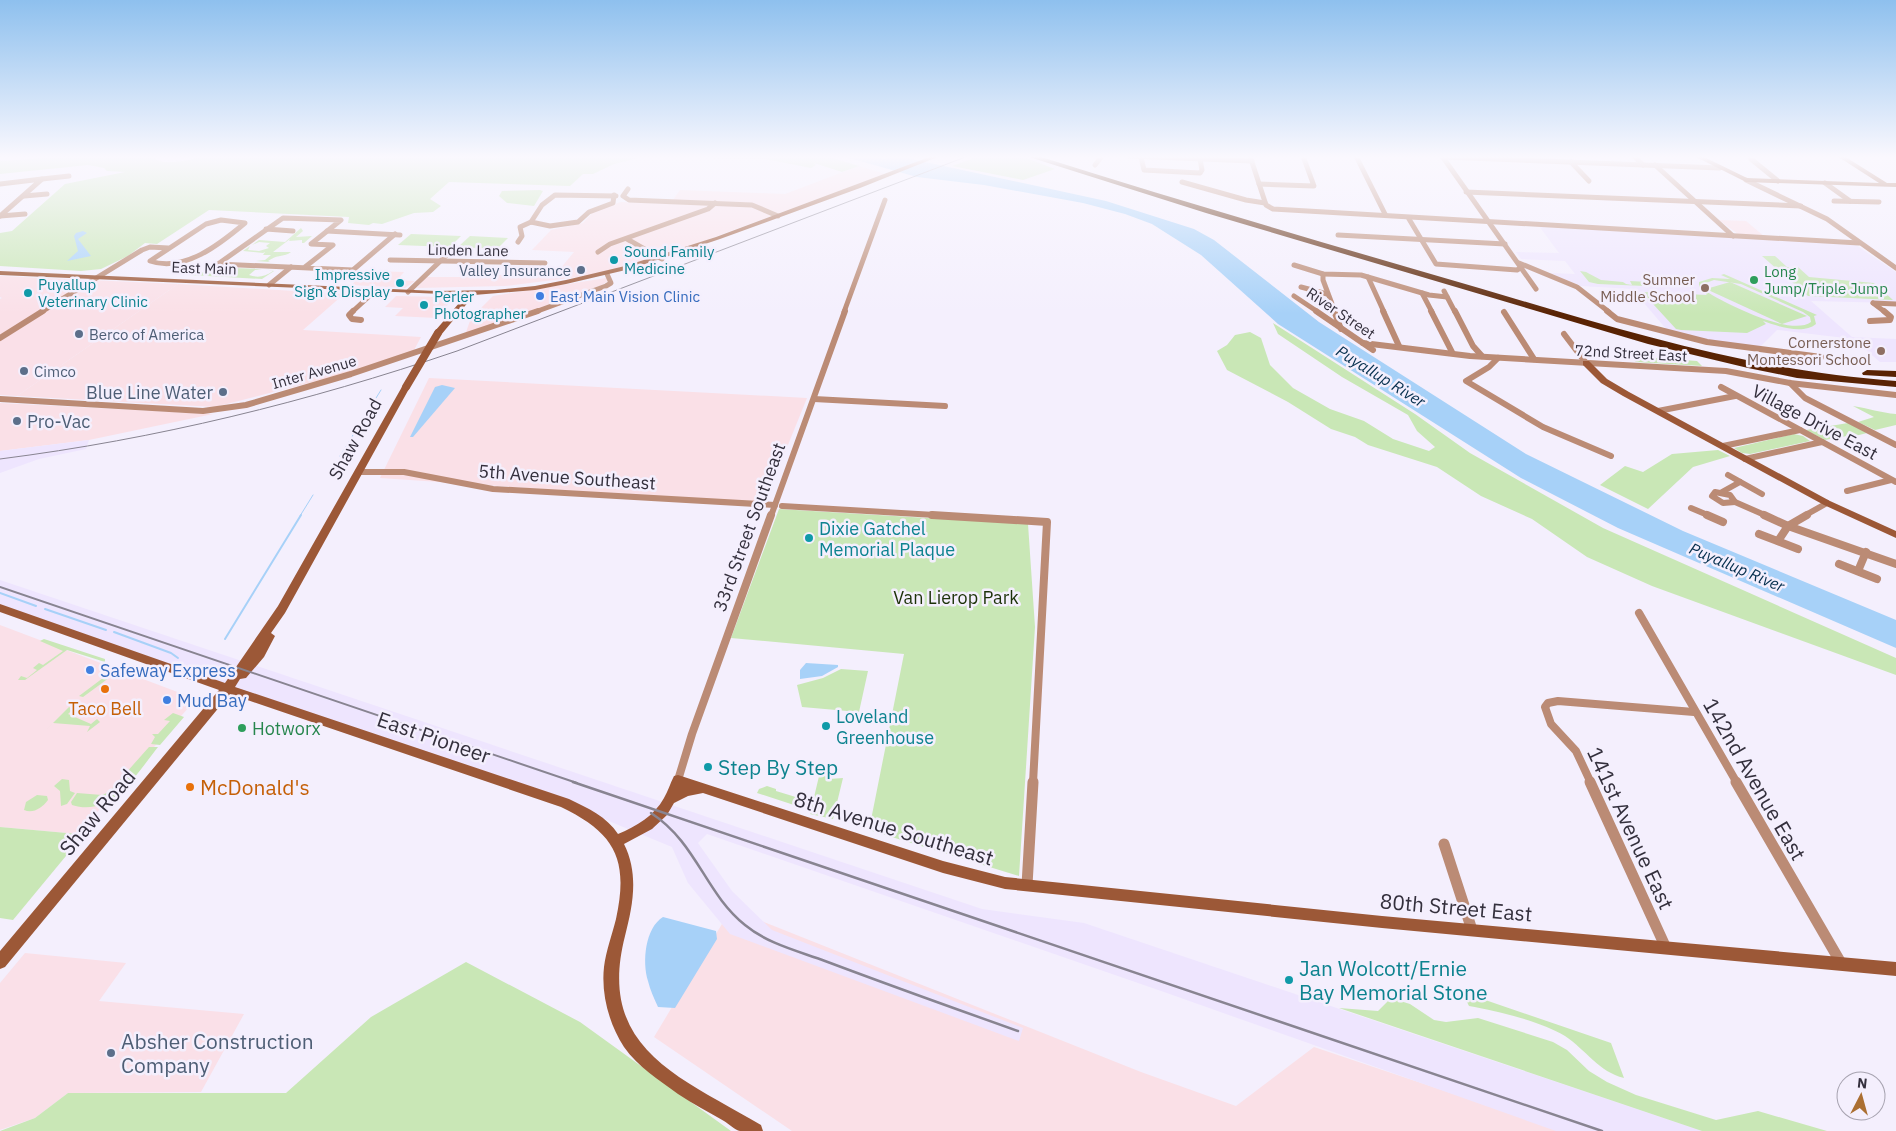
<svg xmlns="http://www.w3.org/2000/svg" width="1896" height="1131" font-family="'IBM Plex Sans',sans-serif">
<rect width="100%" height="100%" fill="#f4effd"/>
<g fill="#fae0e8">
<polygon points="859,166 885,174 674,252 626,267 586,276 505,286 417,288 426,277 480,277 560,269 574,252 532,250 551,230 583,223 594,211 621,202 670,204 680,190 785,194"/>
<polygon points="1719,220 1746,221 1765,237 1738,234"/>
<polygon points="368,271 404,272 397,280 415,281 405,288 351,285"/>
<polygon points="0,276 178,284 17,396 0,395 0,299 2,298 0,297"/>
<polygon points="606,278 608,281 602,285 465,335 471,318 493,296"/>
<polygon points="396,296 448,297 453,298 437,318 395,316 403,308 385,307"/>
<polygon points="0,625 196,699 78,834 0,827"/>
<polygon points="25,953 126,963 99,1001 244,1014 201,1092 68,1093 35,1118 0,1130 0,983"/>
</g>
<g fill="#fae0e7">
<polygon points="178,284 344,294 303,330 421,337 413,352 359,370 215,407 17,396"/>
<polygon points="429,378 807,398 764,504 380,478"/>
<polygon points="0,403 213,414 89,440 0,451"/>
<polygon points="731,909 1141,1072 1236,1106 1314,1047 1564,1131 792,1131 654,1037"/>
</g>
<g fill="#eee5fe">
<polygon points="1539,226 1856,245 1896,272 1896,303 1811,301 1852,337 1896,339 1896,362 1880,362 1853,339 1777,330 1759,348 1725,344 1667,330 1632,289 1581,286 1550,273 1575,274 1565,261 1521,259 1516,252 1559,253"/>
<polygon points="89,440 86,449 39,459 0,473 0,451"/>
<polygon points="0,580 982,909 1084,923 1702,1131 1556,1131 1164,992 707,834 698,843 732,891 772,930 1023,1028 1019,1041 730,934 688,883 672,847 565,803 0,609"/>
</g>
<g fill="#c9e7b6" fill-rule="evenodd">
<path d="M 79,156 L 160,156 L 155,159 C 167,167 194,158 208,156 L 515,156 L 577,158 L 618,156 L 621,158 L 647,156 L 614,164 L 593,174 L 583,174 L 570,186 L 449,182 L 430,199 L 441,206 L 433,212 L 414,213 L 382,224 L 373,223 L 369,225 L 348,223 L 349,217 L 209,210 L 157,244 L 145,243 L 128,256 L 101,269 L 81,271 L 0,266 L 0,233 L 12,231 L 65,184 L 125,172 L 107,171 L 104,168 L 88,165 L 0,174 L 0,161 Z"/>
<polygon points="701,156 826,156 859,166 842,172 814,163 816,165 811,168 765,159 703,158"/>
<polygon points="980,156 1021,156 1055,169 1023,180 952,166"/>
<polygon points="540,190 543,191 534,206 507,203 499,196 502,191"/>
<path d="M 301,228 L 303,231 L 296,237 L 312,236 L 304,243 L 302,243 L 302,240 L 289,241 L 290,239 L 273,252 L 291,252 C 285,257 278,254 268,261 L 270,262 L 256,261 L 265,260 L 271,255 L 263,255 L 265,252 L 263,253 L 243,251 L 250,246 L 248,250 L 259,251 L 269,248 L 266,246 L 270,243 L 259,242 L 252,245 L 259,240 L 285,242 Z"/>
<polygon points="411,234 461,236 450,247 398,245"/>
<polygon points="470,236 508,238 497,249 458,247"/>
<polygon points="1762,256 1775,256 1787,267 1798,267 1809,277 1874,283 1893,300 1808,296 1792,282 1787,275 1778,270"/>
<path d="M 233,268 L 262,269 L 255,270 L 249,275 C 257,278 265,277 273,271 L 265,269 L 274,271 L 262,279 L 190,275 L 194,272 L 232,274 L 238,270 Z"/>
<path d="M 1580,271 L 1586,272 L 1601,280 L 1623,282 L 1626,284 L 1632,285 L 1630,281 L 1649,282 L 1650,278 C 1659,275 1672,277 1678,284 L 1670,287 L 1598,284 L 1589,282 Z"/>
<path d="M 1724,274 L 1817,315 L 1814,316 L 1816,324 C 1803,335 1777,326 1763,321 L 1766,324 L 1747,333 L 1681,330 L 1676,329 L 1642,292 L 1707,295 L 1699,288 L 1699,282 L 1712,278 L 1730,279 L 1721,275 ZM 1714,280 L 1741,284 L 1803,312 L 1810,317 L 1811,322 C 1791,337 1727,304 1707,292 L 1703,288 L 1703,284 Z"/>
<polygon points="1730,282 1807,316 1782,324 1706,289"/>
<polygon points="1273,323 1415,414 1470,453 1603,528 1896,658 1896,675 1652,586 1587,557 1532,519 1481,496 1437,467 1368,445 1355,437 1331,429 1288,402 1227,370 1217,351 1227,345 1235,335 1250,332 1261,338 1270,365 1293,388 1330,409 1364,421 1393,439 1429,451 1435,447 1417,431 1408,415 1342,377 1278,334"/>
<polygon points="1631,356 1697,361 1702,366 1636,362"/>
<path d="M 1853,406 C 1868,408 1881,413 1896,414 L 1896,425 L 1875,430 L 1858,422 L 1874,417 Z"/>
<polygon points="1848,423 1867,433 1851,437 1847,436 1825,440 1806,430"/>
<polygon points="1794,434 1803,436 1810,441 1750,454 1742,453 1734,448"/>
<polygon points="1718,450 1730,456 1693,467 1648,509 1600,485 1625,466 1643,472 1672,454"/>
<polygon points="779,509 1028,524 1035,627 1019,876 869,830 904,654 731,638"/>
<polygon points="44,639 105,659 105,662 67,650 25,680 18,680 21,676 27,678 37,670 33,668 39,663 43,665 63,651 40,641"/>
<polygon points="126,666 137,669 131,673 122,671 117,672 83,697 79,696 115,669"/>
<polygon points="841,669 868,671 859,712 802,707 797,685 823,678"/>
<polygon points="69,707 73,709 68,714 91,724 97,719 100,722 87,732 90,726 53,723 47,729"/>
<polygon points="173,713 184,717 160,745 151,744 155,737 152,734 158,734 170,721 164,720"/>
<path d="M 149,747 L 158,747 C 137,773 112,818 72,805 L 71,802 L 77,793 L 102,795 L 109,792 Z"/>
<polygon points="820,772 829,779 843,778 833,819 810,814"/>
<polygon points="62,779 69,780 70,791 75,793 67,804 61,806 60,791 54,786"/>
<polygon points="767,786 776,789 776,791 799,798 794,805 757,793 759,789"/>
<path d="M 37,795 L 47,796 L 48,800 C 42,808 33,814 24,810 L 26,802 Z"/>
<polygon points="0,827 78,834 80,839 13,920 0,918"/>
<polygon points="466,962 580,1022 731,1131 0,1131 35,1118 68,1093 286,1093 371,1017"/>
<path d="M 1462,992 L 1611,1043 L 1624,1078 C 1599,1072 1586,1050 1565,1036 C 1540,1021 1497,1011 1469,1006 Z"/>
<polygon points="1394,999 1410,1004 1434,1020 1446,1022 1478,1018 1553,1042 1567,1050 1589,1071 1607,1082 1636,1095 1716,1120 1758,1111 1827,1131 1702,1131 1339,1008 1378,1011 1388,1001"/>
</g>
<g fill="#a7d1f8">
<polygon points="842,156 885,159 894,156 902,157 1106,201 1194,229 1214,240 1319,322 1526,454 1683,531 1896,620 1896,648 1618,528 1521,478 1278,324 1201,255 1152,224 1125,214 1083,203 984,185 917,177"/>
<polygon points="83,231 87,233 78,239 91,256 67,261 78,251 74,236 76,233"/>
<polygon points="442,385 455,388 413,437 410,437 435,387"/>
<polygon points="806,663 838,665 838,667 822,676 800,679 800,670"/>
<path d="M 663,917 L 716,931 L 717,939 L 675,1008 L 658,1007 C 654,998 650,990 648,981 C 642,962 645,928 663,917 Z"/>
</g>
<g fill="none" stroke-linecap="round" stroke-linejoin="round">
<g stroke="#a7d1f8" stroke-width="1">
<polyline points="340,456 381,390"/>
<polyline points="300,516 313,495"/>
</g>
<g stroke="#a7d1f8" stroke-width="2">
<polyline points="0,593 36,606"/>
<polyline points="45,609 106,630"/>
<polyline points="114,632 171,653 178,658"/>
<polyline points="225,639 301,515"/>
</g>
<g stroke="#bb8b75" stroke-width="5">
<polyline points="1130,156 1252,161"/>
<polyline points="1250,156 1266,205 1273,209 1859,243"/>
<polyline points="1356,156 1385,214"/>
<polyline points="1442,156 1536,289"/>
<polyline points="1634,156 1643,165"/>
<polyline points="1141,157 1144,170 1200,173 1202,170 1200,159"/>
<polyline points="1443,157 1720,168"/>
<polyline points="1751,159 1778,181"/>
<polyline points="1571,162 1589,181"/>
<polyline points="1095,165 1102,156"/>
<polyline points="1655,165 1733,236"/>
<polyline points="42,179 69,176"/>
<polyline points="1746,180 1827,219 1896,268"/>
<polyline points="1182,182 1246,200 1265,203"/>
<polyline points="1825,183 1850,201"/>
<polyline points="0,184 42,179 0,216"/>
<polyline points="1259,184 1314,186 1303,156"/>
<polyline points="628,189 623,196 629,200 752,205 778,216"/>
<polyline points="1466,192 1801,206"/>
<polyline points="24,196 47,194"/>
<polyline points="1834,201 1879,202"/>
<polyline points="0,216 25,214"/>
<polyline points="1409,219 1436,264 1517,270 1522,267"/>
<path d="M 221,220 L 245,223 C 220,244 184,273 150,261 L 206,224 Z"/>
<polyline points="531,222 542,205 555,195 616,196"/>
<polyline points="266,229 293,231"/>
<polyline points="327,231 400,235"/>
<polyline points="1338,235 1505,244"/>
<polyline points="627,239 662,259"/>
<polyline points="518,242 522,236 520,227 531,222 550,226 578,222 589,212 613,203 614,195"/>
<polyline points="598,252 610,244 708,209 715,203"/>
<polyline points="390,260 545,263"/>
<polyline points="1519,263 1577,287 1609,312"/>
<polyline points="1294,265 1323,274 1361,275 1429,295 1447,297"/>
<polyline points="305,267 333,245 311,244 341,220 283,218 218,264 353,270 395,234"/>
<polyline points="1323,274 1323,280 1335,312"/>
<polyline points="1368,277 1384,312"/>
<polyline points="269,285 291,267"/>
<polyline points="1301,287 1327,294"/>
<polyline points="1444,291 1455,312"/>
<polyline points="408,292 454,248"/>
<polyline points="1422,293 1432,312"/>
<polyline points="1294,296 1318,312"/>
<polyline points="1873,303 1896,304"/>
<polyline points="1873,303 1885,312"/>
<polyline points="41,312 142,250 150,247 168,248"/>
<polyline points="352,312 376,290"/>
<polyline points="535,312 606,286 611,283 607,274"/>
<polyline points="844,312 885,200"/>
</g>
<g stroke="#bb8b75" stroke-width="6">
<polyline points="353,311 349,315 352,319 361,320"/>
<polyline points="1316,311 1373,350"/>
<polyline points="1334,311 1341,329"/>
<polyline points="1383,311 1399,346"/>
<polyline points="1431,311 1452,352"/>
<polyline points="1455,311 1473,346 1482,356"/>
<polyline points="1607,311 1617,319 1707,342 1821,357"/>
<polyline points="1504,312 1534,359"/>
<polyline points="1870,321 1890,320 1891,317 1884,311"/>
<polyline points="1564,334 1586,363"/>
<polyline points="0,338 43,311"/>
<polyline points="1363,343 1470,356 1726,371 1790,383 1896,395"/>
<polyline points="1498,358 1489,367 1466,381 1543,427 1611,456"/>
<polyline points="1790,383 1805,398 1896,445"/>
<polyline points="1721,387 1896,482"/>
<polyline points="0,399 203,411 246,405 351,374 538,311"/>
<polyline points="814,399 945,406"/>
<polyline points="1658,411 1735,396"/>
<polyline points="1723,446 1800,430"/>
<polyline points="1745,459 1822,442"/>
<polyline points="358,472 404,472 493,489 775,505"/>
<polyline points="1728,475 1762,494"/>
<polyline points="1847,491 1891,480"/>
<polygon points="1715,492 1730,495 1735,502 1723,503 1712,496"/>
<polyline points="1722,492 1740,482"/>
<polyline points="1735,502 1767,516"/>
<polyline points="782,506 952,516"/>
<polyline points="1691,508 1710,516"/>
<polyline points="771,516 845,311"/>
<polyline points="1804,516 1827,503"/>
</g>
<g stroke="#bb8b75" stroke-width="8">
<polyline points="932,515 1047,522 1033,783"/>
<polyline points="1707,515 1723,522"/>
<polyline points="1764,515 1788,526 1896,564"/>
<polyline points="1759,534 1798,549"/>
<polyline points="1778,541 1788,526 1807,515"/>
<polyline points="1839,564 1877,579"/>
<polyline points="1858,571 1866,552"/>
<polyline points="1639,613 1737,783"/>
<polyline points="678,780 692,734 771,515"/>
<polyline points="1591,783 1576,751 1551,724 1545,707 1548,703 1558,701 1694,712"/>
</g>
<g stroke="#bb8b75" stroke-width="11">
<polyline points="1590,782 1666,948"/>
<polyline points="1736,782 1841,963"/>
<polyline points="1444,844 1472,930"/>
<polyline points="1027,885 1033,782"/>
</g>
<g fill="#9c5837" fill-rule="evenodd">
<polygon points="932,156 940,156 860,188 720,239 630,269 566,284 535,290 474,295 441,335 438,335 434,333 435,331 466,295 0,275 0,271 436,291 495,290 535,286 566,280 625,266 716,237"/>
<polygon points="1694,156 1702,156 1747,178 1879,183 1837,156 1844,156 1887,183 1896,183 1896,187 1746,182"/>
<polygon points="1583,361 1589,361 1607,379 1629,392 1830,501 1896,531 1896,538 1824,505 1623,396 1601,383 1583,365"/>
<path d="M 403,385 L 406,385 L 410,387 L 285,613 L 271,633 L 275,636 L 264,657 L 246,678 L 240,679 L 235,687 L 569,799 C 588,808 607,817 618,834 C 637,826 654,816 664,798 C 668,791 670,784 674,776 L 678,775 L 943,861 L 1005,877 L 1382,916 L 1896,962 L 1896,976 L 1382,928 L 1005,889 L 943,873 L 703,793 L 688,796 L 674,803 L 667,815 L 652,829 L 624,844 C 639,874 633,905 625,936 C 596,1049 680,1077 761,1125 L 763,1131 C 756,1131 747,1131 740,1131 C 735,1130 729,1124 724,1121 C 709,1112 693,1104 678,1094 C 659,1080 638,1067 624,1047 C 609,1024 601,994 604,967 C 606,951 612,935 616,919 C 629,859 615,833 561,807 L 230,694 L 5,967 L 0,969 L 0,951 L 219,690 L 0,612 L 0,604 L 225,683 L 278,606 Z"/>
</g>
<g fill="#592304" fill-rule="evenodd">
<path d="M 1026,156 L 1038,156 C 1184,202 1331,245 1479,288 C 1618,329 1750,371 1896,381 L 1896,387 L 1797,378 L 1748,368 L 1648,344 L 1206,213 Z"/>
<polygon points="1867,370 1896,371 1896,377 1863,375 1862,373"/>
</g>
<path stroke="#888491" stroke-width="1" d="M 0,459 C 157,439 307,402 457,351 L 968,156"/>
<polyline stroke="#888491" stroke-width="2" points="0,587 577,783"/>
<g stroke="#888491" stroke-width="2.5">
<polyline points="573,782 1602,1131"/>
<path d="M 651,813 C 697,843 705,893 745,925 C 768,944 798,951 825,961 C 889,985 953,1008 1018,1031"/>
</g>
<polyline stroke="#9c5837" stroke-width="8" points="406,387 438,333"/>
</g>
<linearGradient id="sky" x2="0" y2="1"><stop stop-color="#8ec0ee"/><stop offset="0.5" stop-color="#faf8fe"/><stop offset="1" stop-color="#faf8fe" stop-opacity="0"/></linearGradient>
<rect width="1896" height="314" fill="url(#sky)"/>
<g fill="#0f9aa8" stroke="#f4effd" stroke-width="2">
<circle cx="614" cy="260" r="5"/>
<circle cx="400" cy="283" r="5"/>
<circle cx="28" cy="293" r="5"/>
<circle cx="424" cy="305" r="5"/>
<circle cx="809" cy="538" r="5"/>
<circle cx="826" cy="726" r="5"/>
<circle cx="708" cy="767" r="5"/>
<circle cx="1289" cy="980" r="5"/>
</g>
<g fill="#5c6f8a" stroke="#f4effd" stroke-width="2">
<circle cx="581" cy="270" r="5"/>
<circle cx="79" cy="334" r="5"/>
<circle cx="24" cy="371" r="5"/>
<circle cx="223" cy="392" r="5"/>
<circle cx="17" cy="421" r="5"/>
<circle cx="111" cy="1053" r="5"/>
</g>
<g fill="#2e9e5b" stroke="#f4effd" stroke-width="2">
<circle cx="1754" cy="280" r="5"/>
<circle cx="242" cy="728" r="5"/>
</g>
<g fill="#8d6e63" stroke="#f4effd" stroke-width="2">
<circle cx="1705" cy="288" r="5"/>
<circle cx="1881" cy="351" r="5"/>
</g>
<g fill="#3f7fe0" stroke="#f4effd" stroke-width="2">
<circle cx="540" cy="296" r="5"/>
<circle cx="90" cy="670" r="5"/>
<circle cx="167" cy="700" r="5"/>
</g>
<g fill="#e8710a" stroke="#f4effd" stroke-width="2">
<circle cx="105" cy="689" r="5"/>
<circle cx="190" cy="787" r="5"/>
</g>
<g text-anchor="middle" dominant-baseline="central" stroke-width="5" stroke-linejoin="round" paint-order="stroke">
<g font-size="15" fill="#34303d" stroke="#f4effd">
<text transform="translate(468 250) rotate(1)">Linden Lane</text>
<text transform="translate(204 268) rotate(2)">East Main</text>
<text transform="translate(1341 313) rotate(34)">River Street</text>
<text transform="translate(1631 353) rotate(3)">72nd Street East</text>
<text transform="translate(314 372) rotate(-16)">Inter Avenue</text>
</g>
<g font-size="15" fill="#0d838f" stroke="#f4effd" text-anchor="start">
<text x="624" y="251">Sound Family<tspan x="624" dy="17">Medicine</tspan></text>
<text x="390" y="274" text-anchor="end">Impressive<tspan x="390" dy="17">Sign &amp; Display</tspan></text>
<text x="38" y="284">Puyallup<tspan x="38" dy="17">Veterinary Clinic</tspan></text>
<text x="434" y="296">Perler<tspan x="434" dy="17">Photographer</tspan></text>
</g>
<g font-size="15" fill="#4e5e75" stroke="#f4effd" text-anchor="start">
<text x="571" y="270" text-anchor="end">Valley Insurance</text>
<text x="89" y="334">Berco of America</text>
<text x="34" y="371">Cimco</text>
</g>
<g font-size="15" fill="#27864d" stroke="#f4effd" text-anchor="start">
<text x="1764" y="271">Long<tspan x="1764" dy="17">Jump/Triple Jump</tspan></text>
</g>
<g font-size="15" fill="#785e54" stroke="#f4effd" text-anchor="end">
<text x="1695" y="279">Sumner<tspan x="1695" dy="17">Middle School</tspan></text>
<text x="1871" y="342">Cornerstone<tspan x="1871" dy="17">Montessori School</tspan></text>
</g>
<g font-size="15" fill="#366cbe" stroke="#f4effd" text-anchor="start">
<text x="550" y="296">East Main Vision Clinic</text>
</g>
<g font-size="16" font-style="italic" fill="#042e4d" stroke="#f4effd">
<text transform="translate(1381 376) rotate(32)">Puyallup River</text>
<text transform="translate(1737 567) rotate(23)">Puyallup River</text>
</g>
<g font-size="18" fill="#4e5e75" stroke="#f4effd" text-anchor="end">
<text x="213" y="392">Blue Line Water</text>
<text x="27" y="421" text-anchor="start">Pro-Vac</text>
</g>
<g font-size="18" fill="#34303d" stroke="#f4effd">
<text transform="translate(1815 422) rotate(28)">Village Drive East</text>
<text transform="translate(355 439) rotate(-61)">Shaw Road</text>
<text transform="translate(567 477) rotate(4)">5th Avenue Southeast</text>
<text transform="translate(749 527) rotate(-70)">33rd Street Southeast</text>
</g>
<g font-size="18" fill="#0d838f" stroke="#f4effd" text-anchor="start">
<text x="819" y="528">Dixie Gatchel<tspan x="819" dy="21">Memorial Plaque</tspan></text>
<text x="836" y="716">Loveland<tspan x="836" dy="21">Greenhouse</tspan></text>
</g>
<g font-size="18" fill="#1c3208" stroke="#f4effd">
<text x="956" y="597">Van Lierop Park</text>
</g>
<g font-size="18" fill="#366cbe" stroke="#f4effd" text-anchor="start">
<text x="100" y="670">Safeway Express</text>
<text x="177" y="700">Mud Bay</text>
</g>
<g font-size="18" fill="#c56008" stroke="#f4effd">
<text x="105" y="708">Taco Bell</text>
</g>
<g font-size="18" fill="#27864d" stroke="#f4effd" text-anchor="start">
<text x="252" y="728">Hotworx</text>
</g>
<g font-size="21" fill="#34303d" stroke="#f4effd">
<text transform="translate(434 737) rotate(19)">East Pioneer</text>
<text transform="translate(1755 779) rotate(60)">142nd Avenue East</text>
<text transform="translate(97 812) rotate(-50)">Shaw Road</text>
<text transform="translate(894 828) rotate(17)">8th Avenue Southeast</text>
<text transform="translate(1631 828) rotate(65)">141st Avenue East</text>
<text transform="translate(1456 907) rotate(5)">80th Street East</text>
</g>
<g font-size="21" fill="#0d838f" stroke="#f4effd" text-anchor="start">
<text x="718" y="767">Step By Step</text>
<text x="1299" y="968">Jan Wolcott/Ernie<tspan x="1299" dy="24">Bay Memorial Stone</tspan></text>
</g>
<g font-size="21" fill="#c56008" stroke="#f4effd" text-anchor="start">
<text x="200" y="787">McDonald's</text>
</g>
<g font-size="21" fill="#4e5e75" stroke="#f4effd" text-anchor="start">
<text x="121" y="1041">Absher Construction<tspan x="121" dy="24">Company</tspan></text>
</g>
</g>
<g transform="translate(1861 1096) rotate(6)"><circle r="24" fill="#f4effd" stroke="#a7a3b0"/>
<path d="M0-4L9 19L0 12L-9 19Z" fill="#ab6f32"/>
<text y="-8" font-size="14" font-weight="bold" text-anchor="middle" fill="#34303d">N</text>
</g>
</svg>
